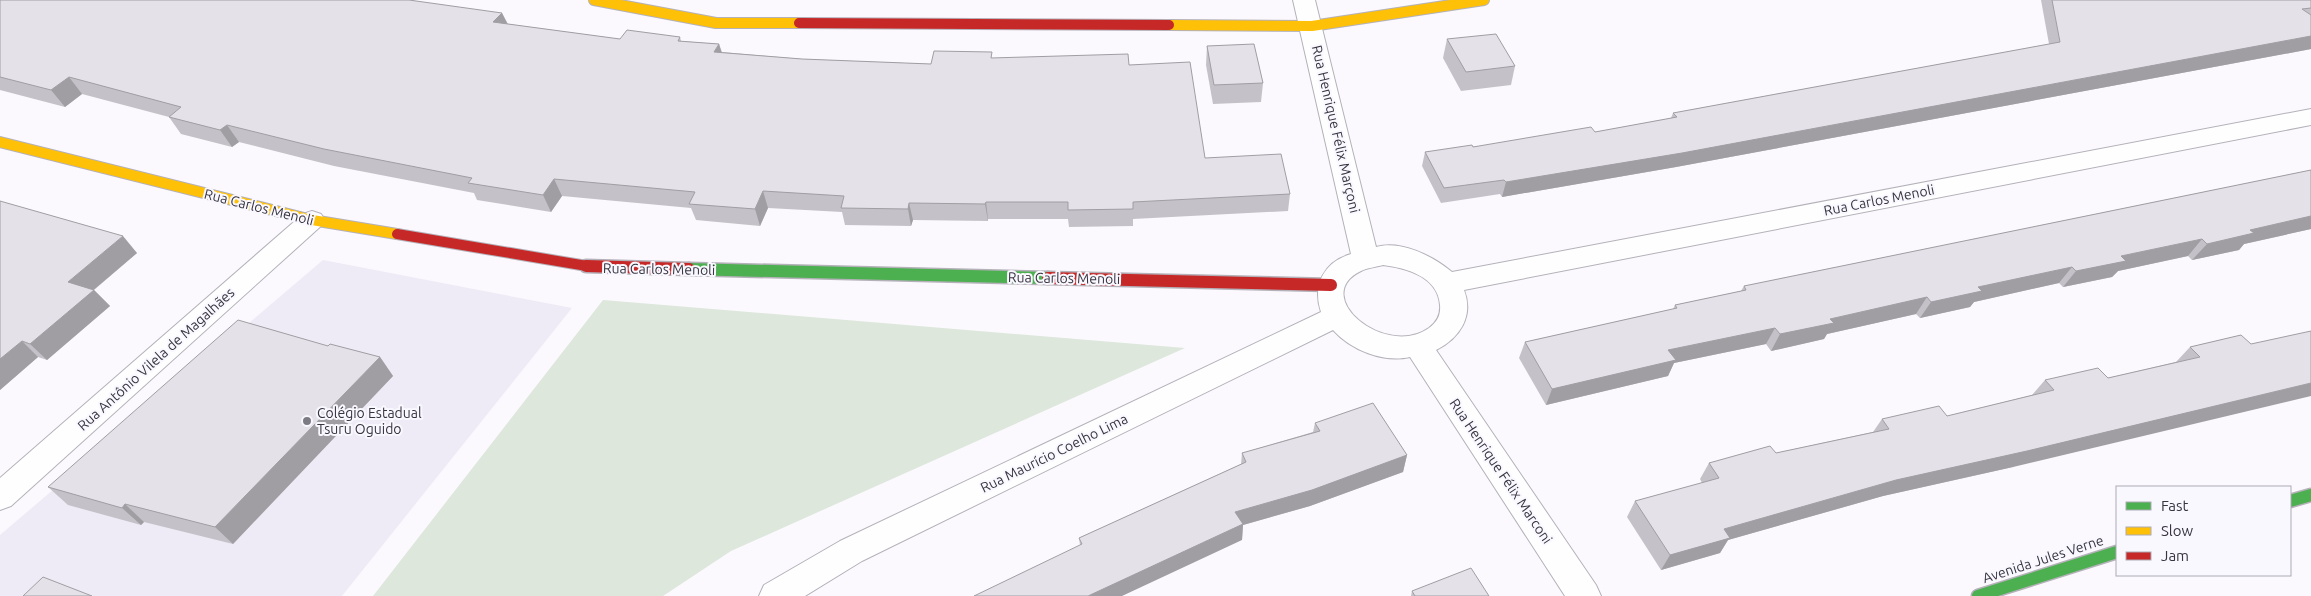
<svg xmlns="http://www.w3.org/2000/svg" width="2311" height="596" font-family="Ubuntu,sans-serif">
<rect width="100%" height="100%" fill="#fbf9fe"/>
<polygon fill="#eeebf6" points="323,260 572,308 342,596 0,596 0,535"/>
<polygon fill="#dde7dc" points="603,300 1185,348 731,551 663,596 373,596"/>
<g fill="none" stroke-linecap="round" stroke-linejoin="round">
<g stroke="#b4b1b9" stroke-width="2">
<g id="street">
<path d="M 1293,0 L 1315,0 L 1376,247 C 1401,240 1433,256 1452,272 L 2311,109 L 2311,125 L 1464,290 C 1474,316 1460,338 1436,350 L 1596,585 L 1601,596 L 1565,596 L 1410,357 C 1383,363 1351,350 1333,330 L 862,561 L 805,596 L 759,596 L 764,585 L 840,541 L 1321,312 C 1312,285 1324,262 1351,254 ZM 1383,265 C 1407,268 1438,277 1440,305 C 1441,315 1437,322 1429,328 C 1385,359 1309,296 1361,271 C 1367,268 1376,267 1383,265 Z"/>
<polygon points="312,211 321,214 325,220 321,226 11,506 0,510 0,478 303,214"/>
</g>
</g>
<g stroke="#b4b1b9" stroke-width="15">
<g id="fast">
<polyline points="689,269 1048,278"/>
<polyline points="2290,501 2311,495"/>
<polyline points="1978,596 2117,552"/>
</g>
</g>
<g stroke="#b4b1b9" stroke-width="12">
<g id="slow">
<polyline points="594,0 716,23 799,23"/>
<polyline points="1169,25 1312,26 1484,0"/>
<polyline points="0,142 312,220 397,234"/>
</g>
</g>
<g stroke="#b4b1b9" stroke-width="12">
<g id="jam-far1">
<polyline points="799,23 1169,25"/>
<polyline points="397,234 593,267"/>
</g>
</g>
<g stroke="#b4b1b9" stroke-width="15">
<g id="jam">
<polyline points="586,266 689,269"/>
<polyline points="1048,278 1331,285"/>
</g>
</g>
<use href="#street" fill="#fefeff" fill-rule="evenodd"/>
<use href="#fast" stroke="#4caf50" stroke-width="12"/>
<use href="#slow" stroke="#ffc107" stroke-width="10"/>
<use href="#jam-far1" stroke="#c62828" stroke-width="10"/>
<use href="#jam" stroke="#c62828" stroke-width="12"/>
</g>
<g fill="#c4c2c8">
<polygon points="0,0 502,13 508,24 620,39 680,37 681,41 719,44 722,52 802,59 931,64 993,58 1129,65 1205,158 1290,194 1288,211 1133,219 1133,226 1069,227 1068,219 988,219 988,221 913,220 911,226 845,225 842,212 768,208 760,226 696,220 691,208 562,196 551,212 477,200 474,193 334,166 239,142 232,147 181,134 169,117 82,94 65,107 0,90"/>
<polygon points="2041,0 2311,0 2311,49 1676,167 1502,197 1500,194 1441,203 1422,166 1425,152 1473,147 1595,132 1671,118 1673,113 2049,44"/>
<polygon points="1447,39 1515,66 1511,85 1461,91 1443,58"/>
<polygon points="1207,46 1263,83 1261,102 1213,104 1206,65"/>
<polygon points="2311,170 2311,229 2244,244 2239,250 2192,260 2188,256 2118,271 2112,277 2063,287 2059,283 1974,302 1970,307 1920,318 1916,314 1827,334 1824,339 1771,351 1766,344 1674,363 1668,376 1546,405 1519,358 1525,342 1673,309 1675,305 1741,291 1744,286"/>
<polygon points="0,201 137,253 94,290 110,306 47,360 38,357 0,390"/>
<polygon points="2241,335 2013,467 1883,496 1728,540 1720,553 1661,570 1627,517 1635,501 1702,483 1700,479 1709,463 1776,453 1873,432 1882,419 1947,416 2032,395 2045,380 2108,378 2176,362 2190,347"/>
<polygon points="328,346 380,357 393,376 233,544 144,522 141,525 68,505 48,487"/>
<polygon points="1315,423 1407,455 1403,472 1310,506 1243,525 1242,540 1080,545 1079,538 1241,464 1242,453 1313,432"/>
<polygon points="1412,591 1489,596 1411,596"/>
</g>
<g fill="#a09ea3">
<polygon points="502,13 510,29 493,22"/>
<polygon points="2311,36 2311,49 1676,167 1502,197 1506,182"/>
<polygon points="719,44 724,61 714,52"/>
<polygon points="69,77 82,94 65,107 51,90"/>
<polygon points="227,125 239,142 232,147 220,130"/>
<polygon points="554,179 562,196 551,212 543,195"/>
<polygon points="763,191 768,208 760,226 755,209"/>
<polygon points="986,202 988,219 988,221 985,204"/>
<polygon points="909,203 913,220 911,226 908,209"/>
<polygon points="2311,216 2311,229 2244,244 2239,250 2192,260 2207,244 2250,230"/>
<polygon points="123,236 137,253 84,298 68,282"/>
<polygon points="2202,239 2188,256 2118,271 2112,277 2063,287 2076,271 2121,256"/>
<polygon points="2072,267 2059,283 1974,302 1970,307 1920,318 1931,302 1978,287"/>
<polygon points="94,290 110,306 47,360 30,344"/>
<polygon points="1927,297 1916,314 1827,334 1824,339 1771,351 1780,334 1830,319"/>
<polygon points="1775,328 1766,344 1674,363 1668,376 1546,405 1552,389 1668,350"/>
<polygon points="22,341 38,357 0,390 0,359"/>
<polygon points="380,357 393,376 233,544 215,527"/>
<polygon points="2311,383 2311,396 2013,467 1883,496 1728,540 1720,553 1661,570 1670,555 1724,529 1896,480"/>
<polygon points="1407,455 1403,472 1310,506 1243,525 1242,540 1122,596 1088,596 1235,512"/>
<polygon points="125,504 144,522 141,525 122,508"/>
</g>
<g fill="#e4e1e9" stroke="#a09ea3">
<polygon points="0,0 409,0 502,13 493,22 620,39 627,30 680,37 678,41 719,44 714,52 802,59 931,64 934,51 992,52 991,58 1128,54 1129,65 1190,62 1205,158 1281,154 1290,194 1133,202 1133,209 1068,210 1068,202 986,202 985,204 909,203 908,209 841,208 844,196 763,191 755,209 689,204 695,192 554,179 543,195 468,183 472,178 324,149 227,125 220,130 169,117 181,107 69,77 51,90 0,77"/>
<polygon points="2052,0 2311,0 2311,8 2302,9 2311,15 2311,36 1682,153 1506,182 1504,180 1444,188 1425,152 1472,145 1473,147 1591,127 1595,132 1677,117 1673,113 2060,42"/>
<polygon points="1496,34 1515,66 1466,72 1447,39"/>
<polygon points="1254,44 1263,83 1214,85 1207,46"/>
<polygon points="2311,170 2311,216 2250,230 2254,233 2207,244 2202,239 2121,256 2126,261 2076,271 2072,267 1978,287 1982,291 1931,302 1927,297 1830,319 1834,323 1780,334 1775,328 1668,350 1676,360 1552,389 1525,342 1677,308 1675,305 1746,290 1744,286"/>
<polygon points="0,201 123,236 68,282 94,290 30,344 22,341 0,359"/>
<polygon points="238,320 328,346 330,344 380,357 215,527 125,504 122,508 48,487"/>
<polygon points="2311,331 2311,383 2027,451 1896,480 1724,529 1730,538 1670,555 1635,501 1719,478 1709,463 1770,446 1776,453 1889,429 1882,419 1939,406 1947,416 2054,390 2045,380 2098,368 2108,378 2200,357 2190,347 2241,335 2251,344"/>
<polygon points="1373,403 1407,455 1312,490 1235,512 1243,524 1088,596 974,596 1082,544 1079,538 1246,462 1242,453 1320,431 1315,423"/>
<polygon points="1471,568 1489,596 1415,596 1412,591"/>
<polygon points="43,577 92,596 23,596"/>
</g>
<circle fill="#7c7a83" stroke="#faf8ff" stroke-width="2" cx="307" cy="421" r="5"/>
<g text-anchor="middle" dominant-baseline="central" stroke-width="4" stroke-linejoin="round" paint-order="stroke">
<g font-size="14" fill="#383541" stroke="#faf8ff">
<text transform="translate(1336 129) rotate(77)">Rua Henrique Félix Marçoni</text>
<text transform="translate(1879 200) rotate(-11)">Rua Carlos Menoli</text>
<text transform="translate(259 207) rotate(14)">Rua Carlos Menoli</text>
<text transform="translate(659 269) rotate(1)">Rua Carlos Menoli</text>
<text transform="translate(1064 278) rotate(1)">Rua Carlos Menoli</text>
<text transform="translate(156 359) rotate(-42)">Rua Antônio Vilela de Magalhães</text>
<text transform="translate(1054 453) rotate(-26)">Rua Maurício Coelho Lima</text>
<text transform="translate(1501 471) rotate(56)">Rua Henrique Félix Marconi</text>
<text transform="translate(2043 559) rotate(-18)">Avenida Jules Verne</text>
</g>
<g font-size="14" fill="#383541" stroke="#faf8ff" text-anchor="start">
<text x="317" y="413">Colégio Estadual<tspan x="317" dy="16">Tsuru Oguido</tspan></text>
</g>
</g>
<rect x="2116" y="486" width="175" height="90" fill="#faf8ff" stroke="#acaab3"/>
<rect x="2126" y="502" width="25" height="8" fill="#4caf50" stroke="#acaab3"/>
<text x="2161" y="511" font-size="15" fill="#383541">Fast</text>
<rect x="2126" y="527" width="25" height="8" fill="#ffc107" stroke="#acaab3"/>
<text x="2161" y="536" font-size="15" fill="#383541">Slow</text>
<rect x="2126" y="552" width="25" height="8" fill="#c62828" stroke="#acaab3"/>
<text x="2161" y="561" font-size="15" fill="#383541">Jam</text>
</svg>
